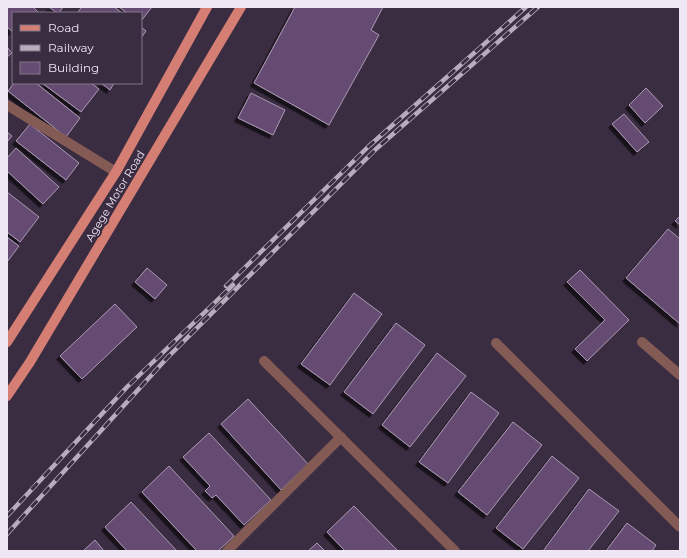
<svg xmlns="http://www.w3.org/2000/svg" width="687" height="558" font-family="Montserrat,sans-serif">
<defs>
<filter id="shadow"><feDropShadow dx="-3.5" dy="3.5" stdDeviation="0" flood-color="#0009"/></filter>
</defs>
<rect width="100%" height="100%" fill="#3a2c41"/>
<g fill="#654c72" stroke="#aa99b3" filter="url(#shadow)">
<polygon points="7,7 33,7 39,13 13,13 13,32 7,27"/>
<polygon points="49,7 63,7 59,13 57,13"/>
<polygon points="82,7 114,7 122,13 77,13"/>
<polygon points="119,7 152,7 141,21 141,13 127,13"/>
<polygon points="295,7 383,7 371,30 379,35 329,125 254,83"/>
<polygon points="141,27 146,31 141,38"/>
<polygon points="7,47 12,53 7,57"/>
<polygon points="14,83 36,83 80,118 66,137 8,91"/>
<polygon points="42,83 91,83 99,89 81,112"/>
<polygon points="101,83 114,83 110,90"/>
<polygon points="646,88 663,106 645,123 629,105"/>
<polygon points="251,93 285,110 273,135 238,118"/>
<polygon points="624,114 649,142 637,152 612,124"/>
<polygon points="30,124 79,163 66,180 16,141"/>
<polygon points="7,132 12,136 7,142"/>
<polygon points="16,148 59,187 43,204 7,171 7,158"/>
<polygon points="7,192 39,217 20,242 7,232"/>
<polygon points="680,216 680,225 675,221"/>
<polygon points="668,229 680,239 680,324 626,278"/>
<polygon points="7,237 19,246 7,262"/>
<polygon points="147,268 167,285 155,299 135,282"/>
<polygon points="580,270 629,320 587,361 575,349 605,320 567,282"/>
<polygon points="354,293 382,314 330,385 301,364"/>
<polygon points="115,304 137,327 82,379 60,356"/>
<polygon points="396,323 425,345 373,414 344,392"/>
<polygon points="437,353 466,376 410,447 382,425"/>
<polygon points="471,392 499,413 448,483 419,462"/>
<polygon points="248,399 308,464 281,490 221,424"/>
<polygon points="513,422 542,445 487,515 458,492"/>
<polygon points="209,433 271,500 244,525 216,495 212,498 205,491 210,486 183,457"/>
<polygon points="552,456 579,478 523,549 496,528"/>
<polygon points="169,466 234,536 218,551 197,551 142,492"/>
<polygon points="589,489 619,511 588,551 543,551"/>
<polygon points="131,502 177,551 127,551 105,527"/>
<polygon points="354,506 398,551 345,551 327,532"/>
<polygon points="627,523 656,545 652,551 606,551"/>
<polygon points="95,540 104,551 83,551"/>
<polygon points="317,543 325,551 308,551"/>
</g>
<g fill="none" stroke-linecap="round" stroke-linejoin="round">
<g stroke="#845a54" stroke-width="10">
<polyline points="7,105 116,172"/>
<polyline points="642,342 680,375"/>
<polyline points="496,343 680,527"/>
<polyline points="264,361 455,551"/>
<polyline points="227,551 341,437"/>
</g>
<g stroke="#d47e74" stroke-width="10">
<polyline points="7,342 116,172 207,7"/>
<polyline points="7,396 30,362 241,7"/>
</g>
<g stroke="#b7acbc" stroke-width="4.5">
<g id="rail">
<polyline points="226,286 369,146 526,7"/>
<polyline points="7,516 127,387 233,285"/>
<polyline points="7,534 167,358 376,149 538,7"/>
</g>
</g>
<use href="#rail" stroke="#3a2c41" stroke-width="3" stroke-dasharray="9" stroke-linecap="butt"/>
</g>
<g text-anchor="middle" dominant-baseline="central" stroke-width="4" stroke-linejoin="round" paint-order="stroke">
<g font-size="11" fill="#efe6f4" stroke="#3a2c41">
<text transform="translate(115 196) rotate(-59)">Agege Motor Road</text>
</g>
</g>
<rect width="687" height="558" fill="none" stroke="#efe6f4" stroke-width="16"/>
<rect x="12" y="12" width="130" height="72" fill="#3a2c41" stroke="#827689"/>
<rect x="20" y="25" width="20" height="6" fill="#d47e74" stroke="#827689"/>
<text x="48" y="32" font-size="12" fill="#efe6f4">Road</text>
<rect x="20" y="45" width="20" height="6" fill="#b7acbc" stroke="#827689"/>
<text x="48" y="52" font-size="12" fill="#efe6f4">Railway</text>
<rect x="20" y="62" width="20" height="12" fill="#654c72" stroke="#827689"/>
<text x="48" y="72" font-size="12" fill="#efe6f4">Building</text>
</svg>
